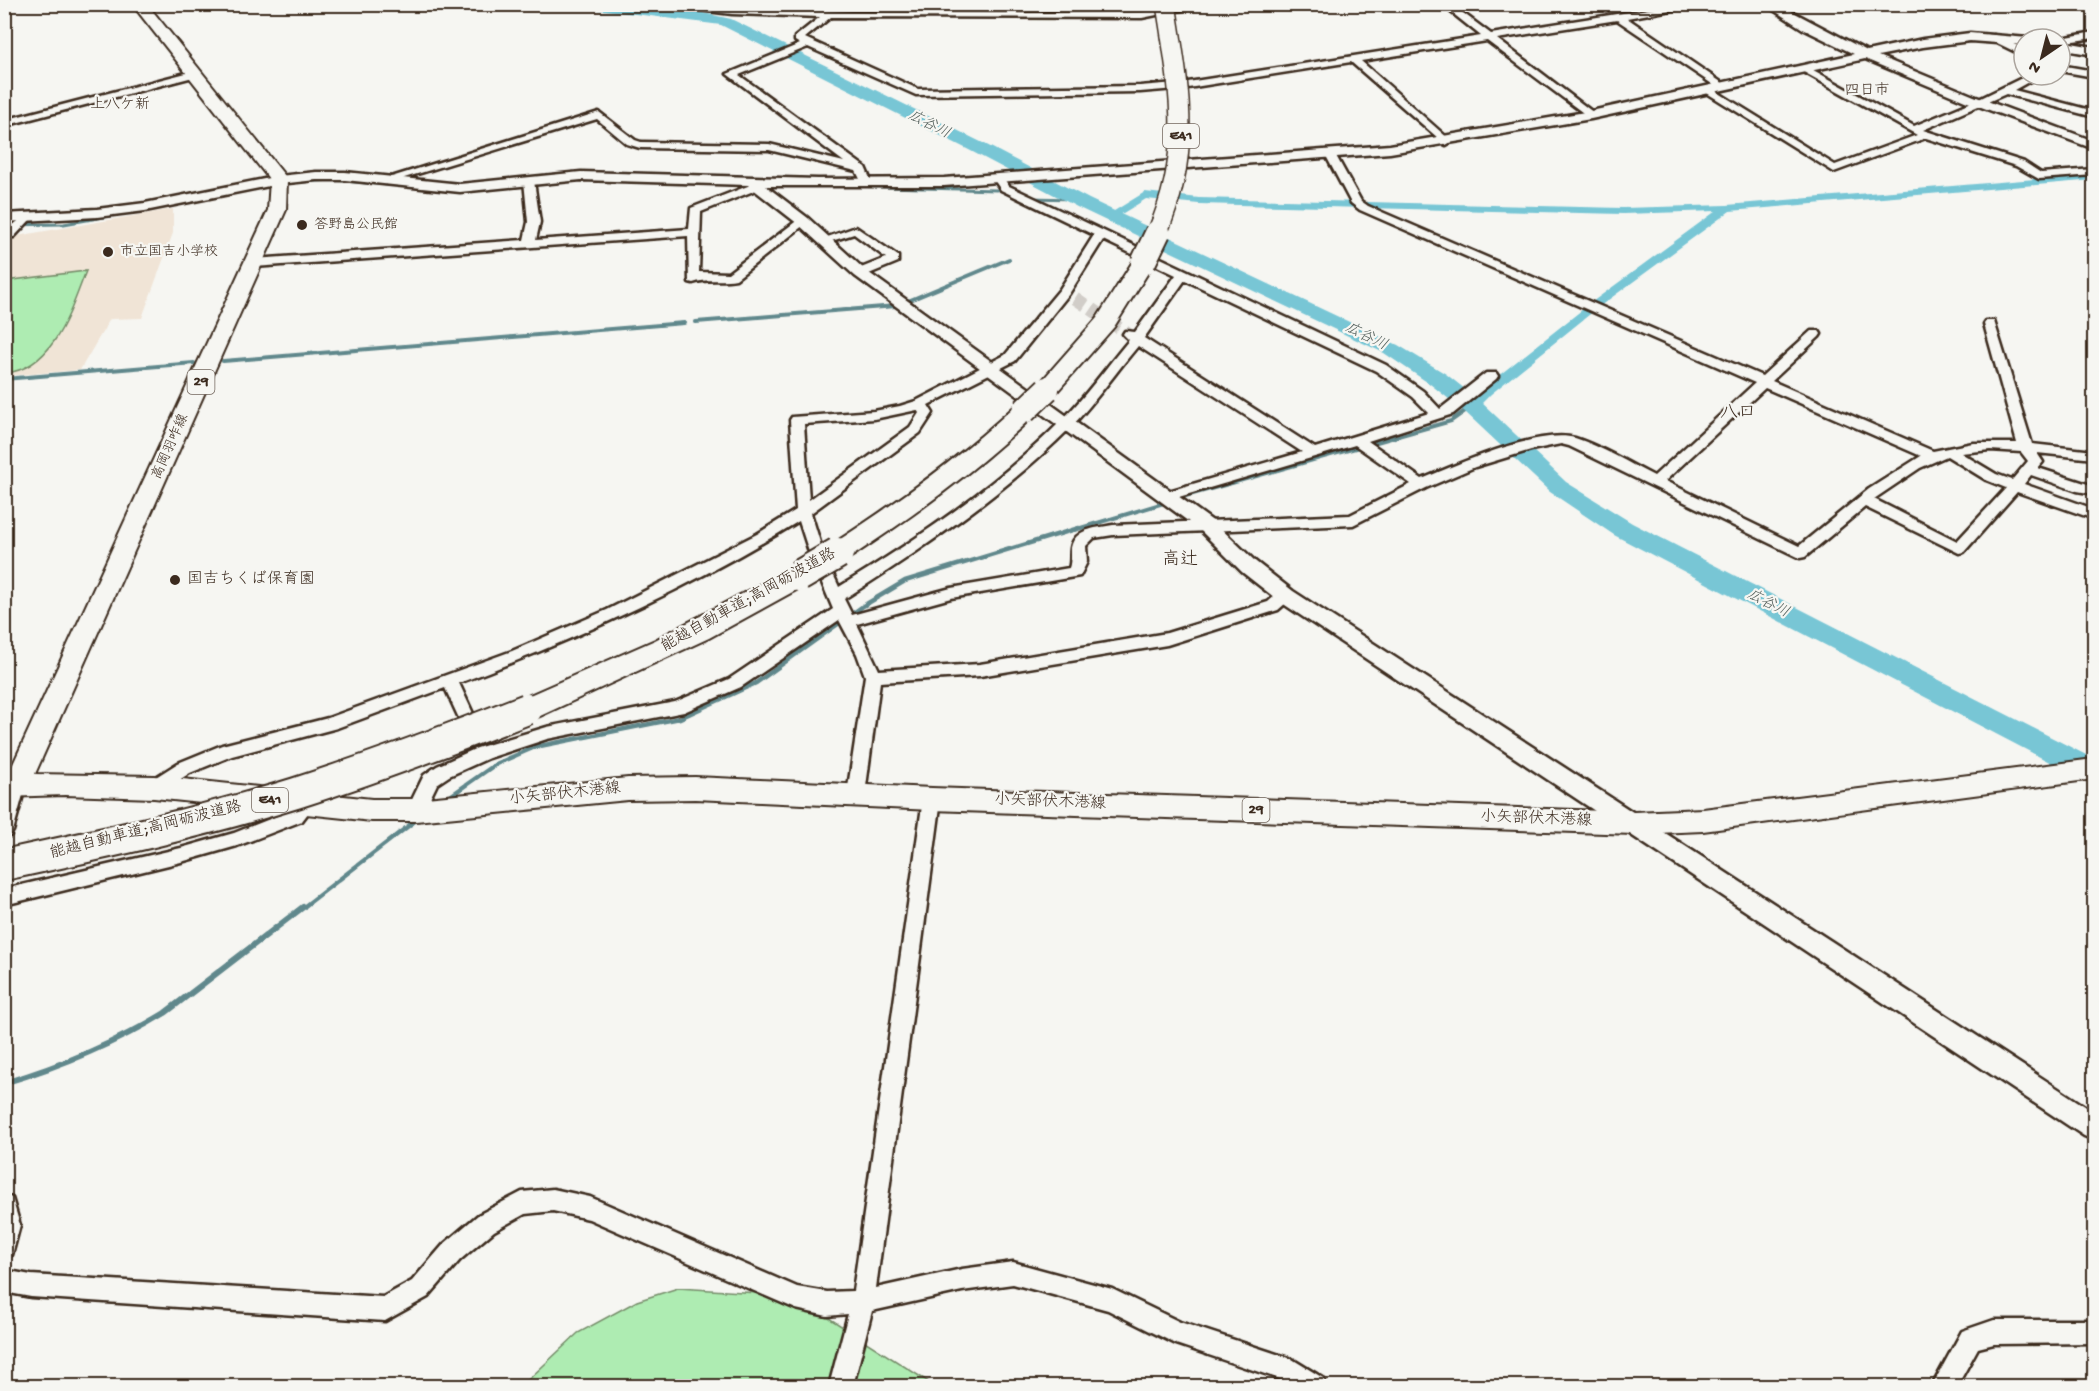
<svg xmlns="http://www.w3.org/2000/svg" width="2099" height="1391" font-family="'Gochi Hand','Klee One',sans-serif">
<rect width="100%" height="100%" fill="#f6f6f2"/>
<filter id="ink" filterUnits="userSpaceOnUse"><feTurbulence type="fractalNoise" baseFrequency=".0167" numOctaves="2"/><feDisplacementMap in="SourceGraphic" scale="12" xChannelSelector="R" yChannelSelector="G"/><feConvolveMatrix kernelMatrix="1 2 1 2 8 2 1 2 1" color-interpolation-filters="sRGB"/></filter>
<g filter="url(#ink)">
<polygon fill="#f0e4d6" points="173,209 173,233 142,318 110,319 80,370 5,376 5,238"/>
<g fill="#aeecb2" stroke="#748b68" stroke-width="1.5">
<path d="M 86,271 C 71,309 54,369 5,373 L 5,281 Z"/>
<polygon points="678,1288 793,1295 935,1386 525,1386 527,1381 578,1333 637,1301"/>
</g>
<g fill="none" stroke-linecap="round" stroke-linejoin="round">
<g stroke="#60888c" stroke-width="3">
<polyline points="282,183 334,180 453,191"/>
<polyline points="812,186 833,186"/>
<polyline points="848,186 997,190"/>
<polyline points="465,191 516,186"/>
<polyline points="1029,198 1076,199"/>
<polyline points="4,225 64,224 127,213"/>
</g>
<g stroke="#60888c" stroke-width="4">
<polyline points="696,322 896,306 1009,259"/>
<polyline points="223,361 684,323"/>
<polyline points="4,379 194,363"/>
<polyline points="1175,499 1451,421 1472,406"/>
<polyline points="1074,530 1167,502"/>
</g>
<g stroke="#60888c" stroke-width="4.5">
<polyline points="446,799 496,764 535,747 680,718 756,683 863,606 905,581 1079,528"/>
<polyline points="301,909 420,817"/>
</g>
<path stroke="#60888c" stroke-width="6" d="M 4,1083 C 61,1066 114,1044 165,1013 L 303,907"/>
<polygon fill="#78c6d5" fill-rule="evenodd" points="2094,174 2094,180 1730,211 1600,306 1491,394 1476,409 1472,410 1466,406 1483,388 1592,302 1716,211 1623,214 1199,204 1146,199 1115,218 1106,216 1145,192 1199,198 1623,208 1727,205"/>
<path fill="#78c6d5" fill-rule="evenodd" d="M 581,4 C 631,4 683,7 731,19 L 981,142 L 1089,199 L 1398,345 L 1446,374 L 1480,401 L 1566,482 L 1632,523 L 2094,759 L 2094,783 L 2084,780 L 1614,535 L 1550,492 L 1464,411 L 1430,384 L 1384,353 L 1077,207 L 969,150 L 721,25 L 588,8 Z"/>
<polyline stroke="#d1cdc8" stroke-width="13" stroke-dasharray="13 7" stroke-linecap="butt" points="1075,298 1128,334"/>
<g stroke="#3b2a1e" stroke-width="5">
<g id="minor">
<polygon points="649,4 852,12 1019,13 1142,12 1188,4 1211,4 1142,18 831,17 805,38 918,89 1140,86 1188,82 1481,36 1441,4 1451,4 1491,34 1680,4 1704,4 1627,18 1727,86 1718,88 1617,20 1497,39 1594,113 1595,115 1590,118 1487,41 1361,61 1450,140 1451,142 1446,145 1351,62 1188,88 1140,92 916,95 808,47 739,75 865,167 872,183 871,185 863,185 856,171 769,150 640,148 627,144 597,119 391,182 387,183 382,180 599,112 635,140 641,142 769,144 844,162 727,74 800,44 795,41 795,37 820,17 732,14"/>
<polygon points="2094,32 2094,38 2060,43 2060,39 2056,39"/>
<polygon points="1994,35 2024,49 2024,56 1991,40 1989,38"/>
<polygon points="2060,65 2094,71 2094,77 2060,71"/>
<polygon points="1800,66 1806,66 1914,126 1979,99 2028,75 2041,75 2014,90 2094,111 2094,117 2006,94 1923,130 2024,162 2041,173 2094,169 2094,175 2039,179 2016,166 1926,138 1834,172 1702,90 1711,88 1835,165 1917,135 1800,70"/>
<polygon points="194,71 199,74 197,76 4,126 4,120"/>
<path d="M 1330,151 L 1335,154 L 1361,201 L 1368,206 L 1762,376 L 1811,331 L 1819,331 L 1821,334 L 1819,337 L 1772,381 L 1933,451 L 1973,443 L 2017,443 L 1984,324 L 1986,321 L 1994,321 L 2032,444 L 2094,451 L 2094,459 L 2037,453 L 2043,462 L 2038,468 L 2094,486 L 2094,494 L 2077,491 L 2031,475 L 2024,484 L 2094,509 L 2094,519 L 2017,492 L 1964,552 L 1959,553 L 1865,507 L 1805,557 L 1800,558 L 1569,446 L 1561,444 L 1531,450 L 1475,467 L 1426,488 L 1353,525 L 1113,535 L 1094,538 L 1086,546 L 1087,562 L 1080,576 L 951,598 L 857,624 L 879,670 L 980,664 L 1167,633 L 1268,602 C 1275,596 1281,589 1291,592 L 1294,596 L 1278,610 L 1167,645 L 980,676 L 880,682 L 865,794 L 862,799 L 856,801 L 850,799 L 847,794 L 865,676 L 857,654 L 839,620 L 741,687 L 684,712 L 547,739 L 489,758 L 449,776 L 437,784 L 422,815 L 416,817 L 410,815 L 407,810 L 424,775 L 437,766 L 477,748 L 547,727 L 675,702 L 729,679 L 833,609 L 809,552 L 799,521 C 692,587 577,639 459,683 L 483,735 L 481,740 L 475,741 L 469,740 L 445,688 L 337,728 L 232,756 L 190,773 L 160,792 L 154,794 L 148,792 L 145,787 L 148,782 L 178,763 L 222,745 L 328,718 L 512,651 L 607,610 L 757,534 L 796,510 L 790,420 L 792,417 L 874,411 L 900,406 L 916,401 L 1005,355 L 1060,289 L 1094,235 L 1001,190 L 992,177 L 993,175 L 1001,175 L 1009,186 L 1386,365 L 1423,391 L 1440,409 L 1486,373 L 1496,373 L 1498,376 L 1496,379 L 1453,414 L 1368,441 L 1422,479 C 1457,464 1540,428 1575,438 C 1601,446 1630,464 1654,476 L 1755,383 L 1360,210 L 1351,203 L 1325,154 ZM 1103,240 L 1176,275 L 1135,332 L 1125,331 L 1123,334 L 1129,340 C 1107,366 1086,396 1062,420 C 998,485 916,540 839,587 L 823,552 L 811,513 L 920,433 L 933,413 L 928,405 L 1015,361 L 1069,294 ZM 1185,280 L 1376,371 L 1413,397 L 1429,413 L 1315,448 L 1144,338 ZM 1138,346 L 1302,452 L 1162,493 L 1160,496 L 1162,499 L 1172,499 L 1355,445 L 1411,484 L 1350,515 L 1113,525 C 1098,528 1078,528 1072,544 C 1069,552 1072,560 1069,568 L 951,588 L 852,615 L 844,599 C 924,548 1004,494 1071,427 C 1095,402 1116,372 1138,346 ZM 1765,388 L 1921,456 L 1869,489 L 1799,546 L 1665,481 ZM 917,410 L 919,413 L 910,427 L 809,500 L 804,424 L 874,419 ZM 1990,450 L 2021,452 L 2028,461 L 2012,480 L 1996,474 L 1961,453 ZM 1947,456 L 1986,480 L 2006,488 L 1957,541 L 1874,499 L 1920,468 Z"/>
<path d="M 529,178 L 534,181 L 540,222 L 536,240 L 689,229 L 691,208 L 753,184 L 761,184 L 761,188 L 701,212 L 699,272 L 728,273 L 799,219 L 803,218 L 809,221 L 736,279 C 721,282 706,278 693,283 L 689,282 L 688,236 L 254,267 L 248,263 L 254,259 L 524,240 L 528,222 L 524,181 Z"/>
<polygon points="26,215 30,216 30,220 14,237 4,238 4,232"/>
<polygon points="856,227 898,256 898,262 864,276 856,276 856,270 886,258 854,234 825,243 819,240"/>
<polygon points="17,777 23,779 26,784 13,831 10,836 4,838 4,797 11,779"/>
<polygon points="932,792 938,794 941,799 876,1288 962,1269 1013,1262 1112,1289 1180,1322 1292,1359 1323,1378 1327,1386 1294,1386 1286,1381 1176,1344 1108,1310 1013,1284 962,1291 872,1311 853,1386 829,1386 848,1314 827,1316 796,1309 589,1219 553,1211 525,1214 494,1231 460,1260 428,1297 385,1321 31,1297 4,1292 4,1270 31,1275 383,1297 412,1281 444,1244 478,1215 522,1192 553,1189 590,1197 797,1287 827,1292 853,1291 923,799 926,794"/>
<polygon points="306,797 312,799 315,804 302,821 237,846 181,862 4,905 4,889 181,848 234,833 290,811 300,799"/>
<polygon points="4,1195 12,1198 20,1225 12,1255 4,1258"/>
<polygon points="1994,1320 2094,1320 2094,1343 1994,1344 1978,1348 1957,1386 1932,1386 1962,1331"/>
</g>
</g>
<g stroke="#3b2a1e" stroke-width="5">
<g id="tertiary">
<polygon points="1764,4 1778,4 1867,51 1923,39 1970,33 2028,38 2024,39 2024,45 1970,41 1923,47 1878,56 1974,96 2094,141 2094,149 1965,101 1865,59 1591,119 1390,153 944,186 766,186 808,218 865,270 1214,522 1256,562 1293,591 2094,1112 2094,1140 2084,1136 1279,601 1242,572 1200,530 855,276 798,224 748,185 581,180 460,192 345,180 316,180 279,184 145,211 97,217 4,222 4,214 97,209 145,203 279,176 316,172 345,172 460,184 581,172 818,179 944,178 1390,145 1591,111 1854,54 1803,29"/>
<polygon points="2060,41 2094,47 2094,55 2060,49"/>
</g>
</g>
<g stroke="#3b2a1e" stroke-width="4">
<polygon id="primary" points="132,4 147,4 285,176 287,180 286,210 35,774 154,776 372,799 416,799 628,778 695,777 932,788 1634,812 1703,809 2094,759 2094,779 1703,831 1634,834 932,810 695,799 628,800 416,821 372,821 154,798 65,795 4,797 4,775 8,775 268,210 270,180"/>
</g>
<g stroke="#3b2a1e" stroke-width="4">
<g id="motorway">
<polygon points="1143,257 1151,258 1154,263 1114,327 1055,394 1047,396 1039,394 1035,389 1039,384 1097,318 1135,258"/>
<path d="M 1024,404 L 1033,406 L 1036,411 L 1033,416 C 976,471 913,516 848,559 L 838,562 L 828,559 L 824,553 L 828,547 C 895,504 958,459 1015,406 Z"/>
<polygon points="799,567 809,569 813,576 809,583 709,638 538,717 527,720 516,717 512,709 516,701 655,640 789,569"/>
</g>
</g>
<use href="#minor" fill="#f6f6f2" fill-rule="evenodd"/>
<use href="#tertiary" fill="#f6f6f2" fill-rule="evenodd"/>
<use href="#primary" fill="#f6f6f2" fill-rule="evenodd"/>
<use href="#motorway" fill="#f6f6f2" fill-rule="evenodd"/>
<g stroke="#3b2a1e" stroke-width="22" stroke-linecap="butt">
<path id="motorway-bridge-far2" d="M 1157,233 C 1193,152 1179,88 1166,4"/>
</g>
<g stroke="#3b2a1e" stroke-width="28" stroke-linecap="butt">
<g id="motorway-bridge-far1">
<polyline points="1143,263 1158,232"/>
<polyline points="1024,411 1047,389"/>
</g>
</g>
<g stroke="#3b2a1e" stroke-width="34" stroke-linecap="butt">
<g id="motorway-bridge">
<polyline points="799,576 838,553"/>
<path d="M 4,865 C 102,844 200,823 296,793 C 374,768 451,739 527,709"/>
</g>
</g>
<use href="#motorway-bridge-far2" stroke="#f6f6f2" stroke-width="19"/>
<use href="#motorway-bridge-far1" stroke="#f6f6f2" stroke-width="24"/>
<use href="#motorway-bridge" stroke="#f6f6f2" stroke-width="30"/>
</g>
</g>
<g fill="#3b2a1e" stroke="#f6f6f2" stroke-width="2">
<circle cx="302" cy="225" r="6"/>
<circle cx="108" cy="252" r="6"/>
<circle cx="175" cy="580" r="6"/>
</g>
<g text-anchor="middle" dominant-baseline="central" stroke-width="4.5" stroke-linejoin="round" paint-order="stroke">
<g font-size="14" fill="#3b2a1e" stroke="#f6f6f2" text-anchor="start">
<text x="314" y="225">答野島公民館</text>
<text x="120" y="252">市立国吉小学校</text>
</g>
<g font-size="14" fill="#3b2a1e" stroke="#f6f6f2">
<text transform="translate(171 447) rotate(-66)">高岡羽咋線</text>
</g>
<g font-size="15" fill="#3b2a1e" stroke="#f6f6f2">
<text x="1867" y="91">四日市</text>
<text x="120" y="105">上八ケ新</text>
</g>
<g font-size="15" font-style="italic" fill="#4d5955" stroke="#f6f6f2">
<text transform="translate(929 125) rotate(27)">広谷川</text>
<text transform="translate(1366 337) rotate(26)">広谷川</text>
<text transform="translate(1768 604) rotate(27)">広谷川</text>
</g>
<g fill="#f6f6f2" stroke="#73675e" stroke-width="1.5">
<rect x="1163" y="124" width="36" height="24" rx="4.5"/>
<rect x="187.5" y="370" width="27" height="24" rx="4.5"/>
<rect x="252" y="788" width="36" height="24" rx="4.5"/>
<rect x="1242.5" y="798" width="27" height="24" rx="4.5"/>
</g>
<g font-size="15" font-weight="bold" fill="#3b2a1e">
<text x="1181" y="136">E41</text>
<text x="201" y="382">29</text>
<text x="270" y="800">E41</text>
<text x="1256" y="810">29</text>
</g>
<g font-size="16" fill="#3b2a1e" stroke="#f6f6f2" text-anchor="start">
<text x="187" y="580">国吉ちくば保育園</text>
</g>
<g font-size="16" fill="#3b2a1e" stroke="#f6f6f2">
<text transform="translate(749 601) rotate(-29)">能越自動車道;高岡砺波道路</text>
<text transform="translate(565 795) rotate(-6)">小矢部伏木港線</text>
<text transform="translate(1050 803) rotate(2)">小矢部伏木港線</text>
<text transform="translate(1536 820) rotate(2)">小矢部伏木港線</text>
<text transform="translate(146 831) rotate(-14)">能越自動車道;高岡砺波道路</text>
</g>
<g font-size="18" fill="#3b2a1e" stroke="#f6f6f2">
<text x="1738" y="413">八口</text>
<text x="1180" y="560">高辻</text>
</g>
</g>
<rect width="2099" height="1391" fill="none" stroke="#f6f6f2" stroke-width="24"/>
<rect x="12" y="12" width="2075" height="1367" fill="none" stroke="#3b2a1e" stroke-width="2" filter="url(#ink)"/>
<g transform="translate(2042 57) rotate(215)"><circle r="28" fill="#f6f6f2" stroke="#aba49d" stroke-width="1.5"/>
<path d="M0-4.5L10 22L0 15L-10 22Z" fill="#3b2a1e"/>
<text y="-9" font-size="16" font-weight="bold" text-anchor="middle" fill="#3b2a1e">N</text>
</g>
</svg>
